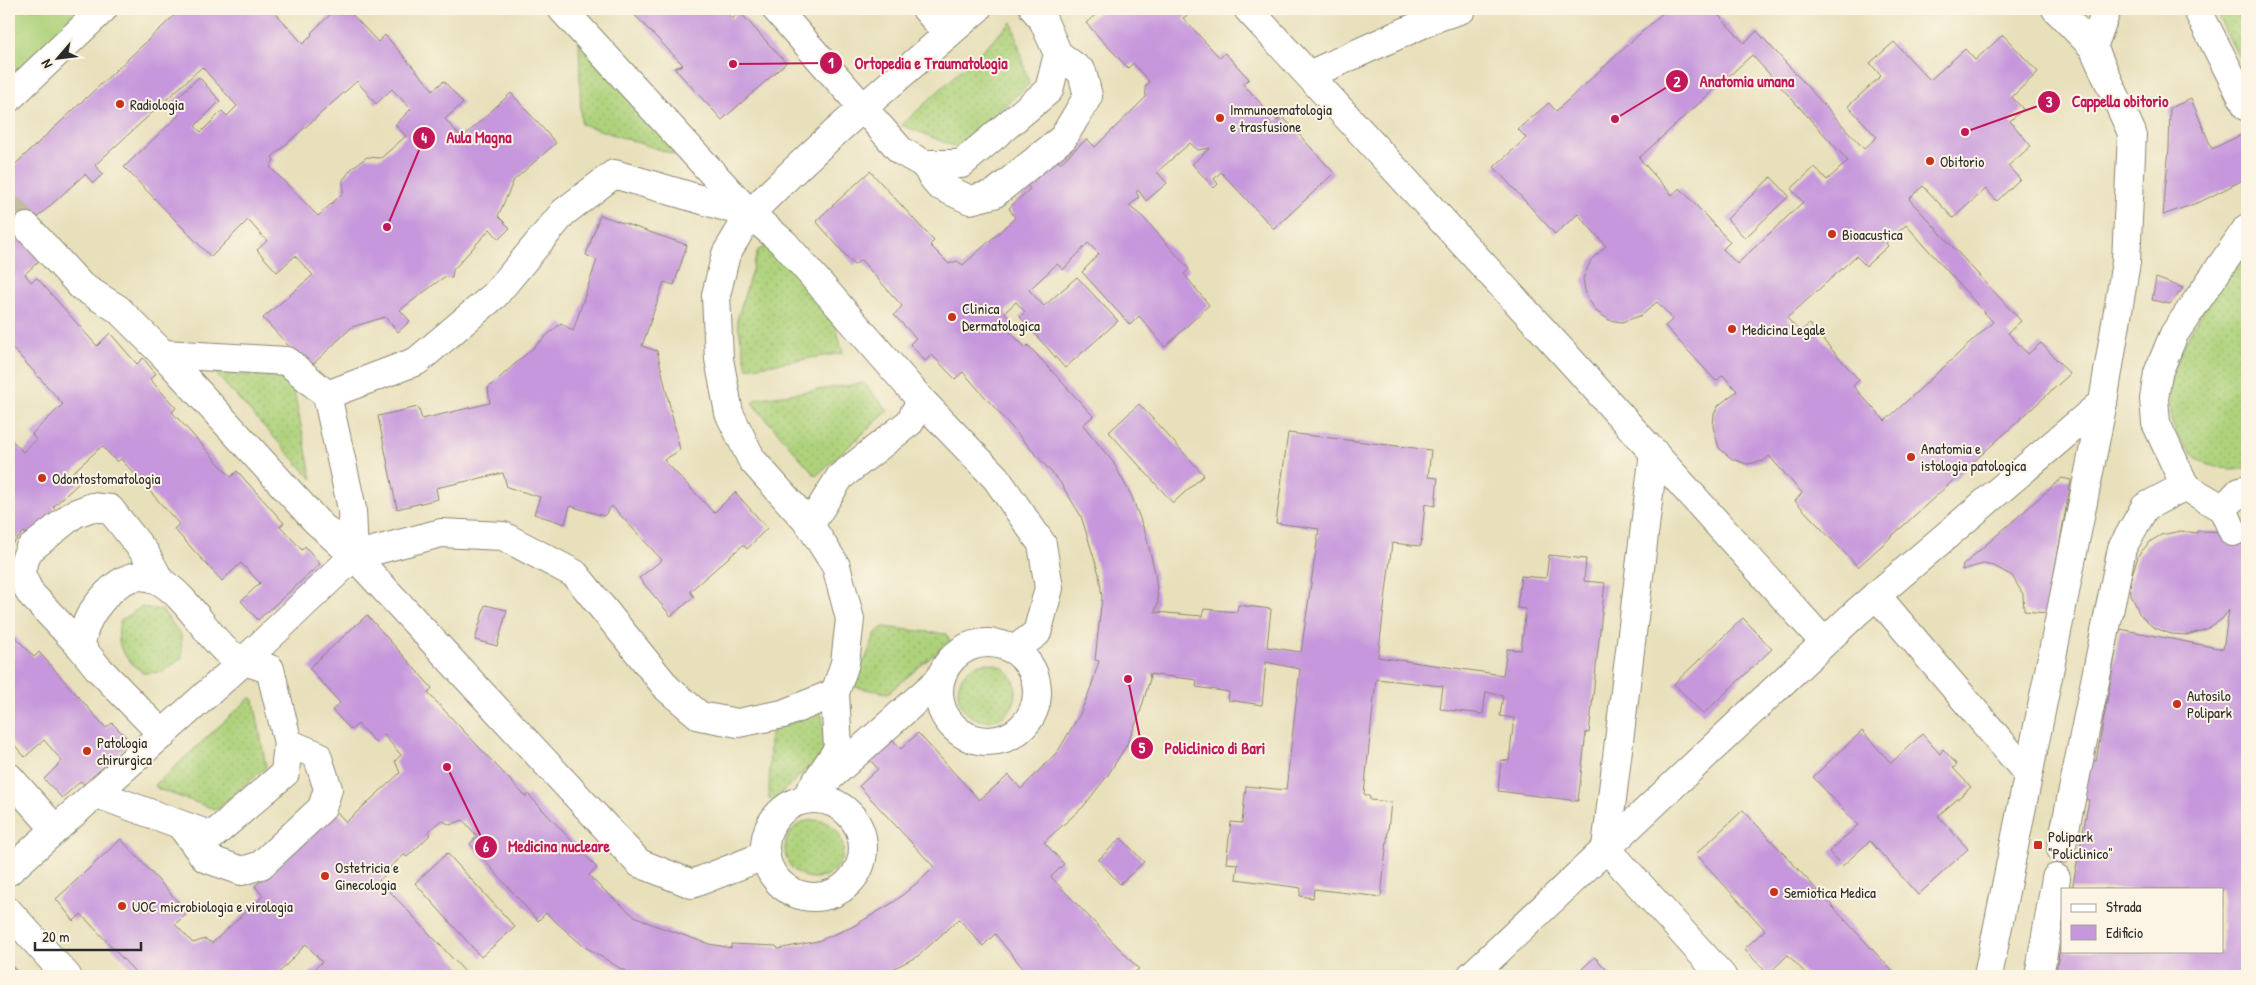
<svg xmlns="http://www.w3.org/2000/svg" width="2256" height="985" font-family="'Patrick Hand',sans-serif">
<defs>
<pattern id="grass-dots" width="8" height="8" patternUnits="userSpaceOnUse" patternTransform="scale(1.25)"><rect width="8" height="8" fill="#aed27b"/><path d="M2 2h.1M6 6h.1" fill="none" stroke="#96b46a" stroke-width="1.8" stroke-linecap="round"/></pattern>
</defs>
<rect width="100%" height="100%" fill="#fcf5e5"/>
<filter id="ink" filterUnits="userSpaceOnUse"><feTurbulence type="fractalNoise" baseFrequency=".02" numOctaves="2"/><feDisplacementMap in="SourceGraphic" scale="10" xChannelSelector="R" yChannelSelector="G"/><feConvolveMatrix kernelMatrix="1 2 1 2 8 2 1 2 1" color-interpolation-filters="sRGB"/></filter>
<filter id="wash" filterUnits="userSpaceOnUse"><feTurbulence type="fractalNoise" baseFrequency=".0096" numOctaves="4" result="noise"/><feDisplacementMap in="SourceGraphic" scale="20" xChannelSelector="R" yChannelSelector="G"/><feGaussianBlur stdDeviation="1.12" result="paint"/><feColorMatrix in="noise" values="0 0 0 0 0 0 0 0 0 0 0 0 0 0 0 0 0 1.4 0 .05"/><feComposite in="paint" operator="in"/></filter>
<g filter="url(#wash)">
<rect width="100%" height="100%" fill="#e8e0bb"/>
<g fill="url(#grass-dots)" stroke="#6c7e53">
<polygon points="2214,9 2247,9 2247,73"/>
<polygon points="1012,22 1029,84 958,148 902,125"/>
<polygon points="579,40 679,151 676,155 581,124"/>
<polygon points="770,245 834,319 843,353 747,368 737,320 758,250"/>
<path d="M 2247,246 L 2247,469 C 2217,469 2200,468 2181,441 C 2140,382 2215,295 2247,246 Z"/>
<polygon points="215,373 291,377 312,479"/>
<polygon points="864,383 888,411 816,476 752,403 756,399"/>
<path d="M 141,607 L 162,610 L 181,635 L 182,658 L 162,672 L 143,673 C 123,657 115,647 120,621 Z"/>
<polygon points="883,627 946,634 950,641 888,693 854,687 851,682 866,658 875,634"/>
<circle cx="987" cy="692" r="29"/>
<polygon points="251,697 254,700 266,767 217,810 158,789 155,785"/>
<polygon points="819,712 822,715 825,749 822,755 772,801 769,799 770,737 773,730"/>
<circle cx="814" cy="849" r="29"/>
</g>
<polygon fill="#aed27b" stroke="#6c7e53" points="9,9 85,9 9,78"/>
<g id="blocks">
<g fill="#c697dc" fill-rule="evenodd">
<path d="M 169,9 L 277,9 L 274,11 L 303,44 L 312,35 L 311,33 L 336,9 L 347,9 L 378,42 L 385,35 L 433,90 L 444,81 L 463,103 L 445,119 L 462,138 L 511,93 L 556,143 L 514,180 L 498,216 L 510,228 L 499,239 L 490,229 L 453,270 L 452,278 L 444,277 L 400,310 L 410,321 L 398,332 L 385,317 L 352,327 L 309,368 L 263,318 L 313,275 L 295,256 L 277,272 L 257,250 L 267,241 L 248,220 L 211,257 L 124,167 L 179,115 L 170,104 L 199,77 L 220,101 L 195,126 L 201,132 L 222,111 L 227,116 L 237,106 L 202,67 L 95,165 L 103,174 L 93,183 L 85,174 L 19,234 L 41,259 L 25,274 L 31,282 L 37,278 L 97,346 L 110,333 L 137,364 L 143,358 L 156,374 L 150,379 L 176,408 L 172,412 L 231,477 L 237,471 L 284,523 L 280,526 L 302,550 L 305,546 L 320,564 L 258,620 L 241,601 L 260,583 L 241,563 L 222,581 L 174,529 L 179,524 L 121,459 L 117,462 L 102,446 L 71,474 L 79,483 L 53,507 L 59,515 L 32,541 L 24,532 L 9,547 L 9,437 L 23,452 L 36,440 L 32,434 L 63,404 L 9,344 L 9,170 L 175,15 ZM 357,81 L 376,104 L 392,89 L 411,109 L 395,125 L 406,136 L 381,158 L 367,157 L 353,167 L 343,180 L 343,193 L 318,216 L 270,167 L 274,160 L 272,157 Z"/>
<polygon points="629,9 724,9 733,19 738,10 786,63 722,120 674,68 683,65"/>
<polygon points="1102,9 1184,9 1189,14 1183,18 1220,58 1225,53 1249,79 1243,84 1277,121 1282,116 1334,173 1274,229 1221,172 1214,179 1218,184 1214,188 1192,164 1210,148 1198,150 1190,143 1157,172 1167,183 1146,201 1138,190 1136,192 1139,197 1129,206 1143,217 1189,269 1184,274 1209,305 1165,347 1139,316 1130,325 1082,272 1099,254 1088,243 1063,270 1057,264 1029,290 1044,306 1077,277 1118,321 1065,368 1020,317 1025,312 1016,302 1005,312 1013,323 1009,331 1026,348 1028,345 1093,416 1083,425 1113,462 1132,497 1146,535 1155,573 1158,602 1155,612 1202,616 1204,609 1237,612 1238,605 1271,609 1267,647 1301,652 1319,529 1276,523 1288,433 1431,450 1428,477 1438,478 1435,506 1425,504 1421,546 1392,543 1378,657 1503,675 1507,649 1521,650 1526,609 1517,608 1521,576 1546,578 1549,555 1586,559 1584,581 1605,583 1589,733 1586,732 1578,801 1498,791 1501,760 1509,761 1514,718 1500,716 1503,696 1486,692 1483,714 1440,709 1443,686 1376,679 1364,794 1370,797 1370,800 1391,802 1381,897 1314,889 1313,898 1300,896 1301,888 1236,879 1238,864 1226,863 1231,822 1242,823 1246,786 1286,790 1300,669 1266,662 1262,705 1228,700 1229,692 1196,687 1197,680 1149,674 1150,679 1139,716 1126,746 1108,775 1083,807 1044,842 1064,864 1051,877 1139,969 1130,976 1029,976 995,934 983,946 959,919 918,956 879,976 633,976 582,945 546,913 538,921 470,844 477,836 463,820 450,825 441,820 428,832 430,835 407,857 404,855 390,867 392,870 379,880 469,976 313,976 310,973 322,962 306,944 276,976 139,976 81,914 74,921 56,899 121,839 188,913 175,924 193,943 205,939 212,943 263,896 255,886 337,812 346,822 400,773 395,761 401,755 384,735 376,743 358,724 351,730 332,710 340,703 309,668 367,615 432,688 428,693 526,797 528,794 597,868 589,875 597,884 633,915 651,924 709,944 731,948 731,944 776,946 778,949 818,941 852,927 894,902 923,878 934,867 859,786 878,769 869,759 892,739 901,749 918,733 979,800 1009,775 1021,789 1058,751 1080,714 1091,687 1099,661 1095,660 1102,597 1099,574 1081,516 1060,482 963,372 955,379 932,355 925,361 910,344 916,338 894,315 902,306 861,260 854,265 816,221 870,171 934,241 930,245 949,264 957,261 963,265 1015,218 1009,208 1030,189 1022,179 1051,152 1060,163 1087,139 1095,147 1146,97 1145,87 1149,82 1133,63 1128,68 1086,23"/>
<path d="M 1667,9 L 1713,9 L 1744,43 L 1757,31 L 1864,149 L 1877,137 L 1848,106 L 1881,76 L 1870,63 L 1894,42 L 1930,80 L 1965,49 L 1975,60 L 2003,35 L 2038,72 L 2012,97 L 2023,109 L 2010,121 L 2031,146 L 2008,166 L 2020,179 L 1997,201 L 1986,189 L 1953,218 L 1923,186 L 1909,199 L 2021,321 L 2008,333 L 2028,354 L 2041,343 L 2070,374 L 1858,567 L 1795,501 L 1802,493 L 1769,456 L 1764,461 L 1747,464 L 1732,459 L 1719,448 L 1713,427 L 1714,414 L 1719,405 L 1737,391 L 1723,375 L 1716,381 L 1665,326 L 1673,319 L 1657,302 L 1642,315 L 1622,322 L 1609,320 L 1596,311 L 1586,295 L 1583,279 L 1591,260 L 1606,246 L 1578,214 L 1555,234 L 1494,167 L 1526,138 L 1518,129 L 1549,103 L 1556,111 ZM 1752,55 L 1848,161 L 1827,180 L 1815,167 L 1791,189 L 1803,202 L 1737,264 L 1723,249 L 1730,242 L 1680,188 L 1672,195 L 1639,158 ZM 1906,225 L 1993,322 L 1885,421 L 1853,386 L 1859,380 L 1809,324 L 1800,332 L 1787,318 L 1856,256 L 1866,266 L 1888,246 L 1886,243 Z"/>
<polygon points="2191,99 2212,149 2243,134 2247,145 2247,178 2200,202 2163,215 2169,148 2170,108"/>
<polygon points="1771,177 1789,196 1745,238 1727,219"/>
<polygon points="600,215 687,245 674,285 664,282 642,346 657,351 680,450 664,460 714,513 735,492 767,528 747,549 743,545 690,591 694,597 671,616 639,578 662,560 612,506 604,516 570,506 565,524 534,514 540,497 507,487 503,473 436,488 438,499 397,509 378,416 418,407 422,419 490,403 488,388 561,323 573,331 597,260 586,255"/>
<polygon points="2156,278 2183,288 2170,304 2152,300"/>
<polygon points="1139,404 1204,475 1173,503 1109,432"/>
<polygon points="2062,478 2071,480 2047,613 2024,611 2023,594 2012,576 1994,566 1983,564 1962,570 1963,565"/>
<polygon points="2181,531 2197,533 2197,531 2247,532 2247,976 2055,976 2061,944 2062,951 2222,951 2222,889 2072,889 2089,800 2083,799 2091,760 2096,761 2120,629 2223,649 2229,610 2222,619 2207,629 2187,635 2171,634 2153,627 2145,620 2139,613 2131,594 2130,580 2139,554 2151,541 2161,535"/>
<polygon points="485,605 507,610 497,646 475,640"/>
<polygon points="1743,618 1772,649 1703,714 1674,684"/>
<polygon points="9,630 34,657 39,652 106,728 112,723 131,742 84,785 81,781 62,798 44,779 62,761 44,740 25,757 9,739"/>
<polygon points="1862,731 1891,763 1922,734 1940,754 1943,749 1957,765 1953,768 1971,787 1938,816 1968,849 1918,895 1870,841 1842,866 1829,852 1858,825 1813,777"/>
<polygon points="1743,810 1897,976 1808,976 1788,955 1768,974 1744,949 1765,930 1696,854"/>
<polygon points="1121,838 1144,862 1120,884 1098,860"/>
<polygon points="447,853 515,927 481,957 415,883"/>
<polygon points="1595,957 1612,976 1574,976"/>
<polygon points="9,963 21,976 9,976"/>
</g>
</g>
</g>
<g filter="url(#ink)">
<use href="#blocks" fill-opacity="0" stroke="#8a8673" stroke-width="1"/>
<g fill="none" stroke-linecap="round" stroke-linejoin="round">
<polyline stroke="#c2bc9e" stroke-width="28" stroke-dasharray="28 14" stroke-linecap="butt" points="9,207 27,227"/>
<g stroke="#8a8673" stroke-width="30">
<g id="minor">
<polyline points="562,9 749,213"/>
<polyline points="776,9 901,151 924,164 961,164 1049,90 1058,54 1043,20 1034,9"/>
<polyline points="926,9 948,34"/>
<path d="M 977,9 C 900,76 821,141 750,214 L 785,244 L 921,400 L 996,478 L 1042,544 L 1049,588 L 1037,633 L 1014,650"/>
<polyline points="1248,9 1562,351 1824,642"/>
<polyline points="2197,9 2247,107"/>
<polyline points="2093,47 2107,9"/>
<polyline points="1309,75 1438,17 1462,9"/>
<polyline points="9,98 103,9"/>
<polyline points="924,164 938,185 970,200 994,194 1063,138 1088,96 1082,72 1058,54"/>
<polyline points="750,214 726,254 716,295 719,359 729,413 752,460 810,525 836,566 850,619 845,663 835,693 838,749 804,800"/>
<polyline points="27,227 81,286 118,309 163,354 316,521 354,556 639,863 692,884 766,855"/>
<polyline points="163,354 287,361 327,395 352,509 354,556"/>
<polyline points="327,395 417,361 495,295 564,212 614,174 750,214"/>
<polyline points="1654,452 1606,848 1722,976"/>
<polyline points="2223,509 2240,491 2247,489"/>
<polyline points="810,525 840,477 910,422 921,400"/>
<polyline points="2233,532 2223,509 2185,486 2156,423 2154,399 2158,373 2174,334 2247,228"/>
<polyline points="1876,595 2028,774"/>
<circle cx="988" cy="692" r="49"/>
<polyline points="81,647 30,593 20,572 29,550 74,514 92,507 110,509 145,553 159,579"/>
<polyline points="9,777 55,829"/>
<polyline points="830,777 940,679"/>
<path d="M 97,794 L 212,836 L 285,773 L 288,743 L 270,669 C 255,664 235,660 224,649 C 193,620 158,541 107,594 C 92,610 83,624 81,647 L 97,667 L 163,735"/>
<circle cx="814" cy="848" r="49"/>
<polyline points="182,827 205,858 242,871 261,865 322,808 328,789 317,755 288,743"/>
<polyline points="2061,849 2122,548 2145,507 2185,486"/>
<polyline points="9,871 245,660 354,556 441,533 503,536 575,574 668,689 700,716 738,723 783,714 835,693"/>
<polyline points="9,912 67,976"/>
<polyline points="1471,976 1858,611 2103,402"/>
<polyline points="1988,976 2103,402 2126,262 2132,133 2093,47 2056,9"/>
<polyline points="2039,976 2056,878"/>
</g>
</g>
<use href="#minor" stroke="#fff" stroke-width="28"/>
</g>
</g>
<g fill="#c8321e" stroke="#fcf5e5" stroke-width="2">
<circle cx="120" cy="104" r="5"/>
<circle cx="1220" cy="118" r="5"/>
<circle cx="1930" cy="161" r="5"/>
<circle cx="1832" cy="234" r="5"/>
<circle cx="952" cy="317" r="5"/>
<circle cx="1732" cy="329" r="5"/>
<circle cx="1911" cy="457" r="5"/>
<circle cx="42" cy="478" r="5"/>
<circle cx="2177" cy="704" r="5"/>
<circle cx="87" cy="751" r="5"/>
<rect x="2033" y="840" width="10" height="10" rx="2.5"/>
<circle cx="325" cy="876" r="5"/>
<circle cx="1774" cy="892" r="5"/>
<circle cx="122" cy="906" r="5"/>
</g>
<g text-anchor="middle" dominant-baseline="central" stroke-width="4" stroke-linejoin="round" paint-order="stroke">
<g font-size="15" fill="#2b2b2b" stroke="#fcf5e5" text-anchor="start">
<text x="130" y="104">Radiologia</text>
<text x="1230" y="109">Immunoematologia<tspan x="1230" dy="17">e trasfusione</tspan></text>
<text x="1940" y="161">Obitorio</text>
<text x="1842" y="234">Bioacustica</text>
<text x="962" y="308">Clinica<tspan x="962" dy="17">Dermatologica</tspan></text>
<text x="1742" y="329">Medicina Legale</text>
<text x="1921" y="448">Anatomia e<tspan x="1921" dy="17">istologia patologica</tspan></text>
<text x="52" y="478">Odontostomatologia</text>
<text x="2187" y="695">Autosilo<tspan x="2187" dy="17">Polipark</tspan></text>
<text x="97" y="742">Patologia<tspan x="97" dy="17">chirurgica</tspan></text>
<text x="2048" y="836">Polipark<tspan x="2048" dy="17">"Policlinico"</tspan></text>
<text x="335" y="867">Ostetricia e<tspan x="335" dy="17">Ginecologia</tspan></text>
<text x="1784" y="892">Semiotica Medica</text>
<text x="132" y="906">UOC microbiologia e virologia</text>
</g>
</g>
<path fill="none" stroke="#c2185b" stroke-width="2" d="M733 64L831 63M1615 119L1677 81M1965 132L2049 102M387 227L424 138M1128 679L1142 748M447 767L486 847"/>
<g fill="#c2185b" stroke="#fcf5e5" stroke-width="2">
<circle cx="733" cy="64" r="5"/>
<circle cx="1615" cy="119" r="5"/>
<circle cx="1965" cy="132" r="5"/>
<circle cx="387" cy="227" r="5"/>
<circle cx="1128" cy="679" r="5"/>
<circle cx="447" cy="767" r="5"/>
<circle cx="831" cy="63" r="12"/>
<circle cx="1677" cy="81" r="12"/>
<circle cx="2049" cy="102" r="12"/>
<circle cx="424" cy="138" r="12"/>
<circle cx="1142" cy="748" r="12"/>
<circle cx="486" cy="847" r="12"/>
</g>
<g font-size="15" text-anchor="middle" font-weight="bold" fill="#fff">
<text x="831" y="68">1</text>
<text x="1677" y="87">2</text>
<text x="2049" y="107">3</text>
<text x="424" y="143">4</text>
<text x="1142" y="753">5</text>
<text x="486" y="852">6</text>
</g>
<g font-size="16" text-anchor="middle" font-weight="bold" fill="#c2185b" stroke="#fcf5e5" stroke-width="4" stroke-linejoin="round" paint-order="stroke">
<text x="931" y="69">Ortopedia e Traumatologia</text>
<text x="1747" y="87">Anatomia umana</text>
<text x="2120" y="107">Cappella obitorio</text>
<text x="479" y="143">Aula Magna</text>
<text x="1215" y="754">Policlinico di Bari</text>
<text x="559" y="852">Medicina nucleare</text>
</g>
<rect width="2256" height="985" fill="none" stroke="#fcf5e5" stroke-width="30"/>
<rect x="2061" y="888" width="162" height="65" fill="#fcf5e5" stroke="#a8a49b"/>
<rect x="2071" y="904" width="25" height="8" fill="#ffffff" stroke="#a8a49b"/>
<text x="2106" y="912" font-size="15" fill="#2b2b2b">Strada</text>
<rect x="2071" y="925" width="25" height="15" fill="#c697dc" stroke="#a8a49b"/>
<text x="2106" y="938" font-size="15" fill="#2b2b2b">Edificio</text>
<g transform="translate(58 58) rotate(242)" stroke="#fcf5e5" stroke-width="4" paint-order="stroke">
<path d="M0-4L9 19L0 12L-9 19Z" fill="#2b2b2b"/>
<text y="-8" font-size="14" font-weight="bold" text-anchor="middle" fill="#2b2b2b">N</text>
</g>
<path d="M35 942v8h106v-8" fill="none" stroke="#2b2b2b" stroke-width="2.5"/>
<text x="42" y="942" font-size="15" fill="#2b2b2b" stroke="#fcf5e5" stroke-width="4" paint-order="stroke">20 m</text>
</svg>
